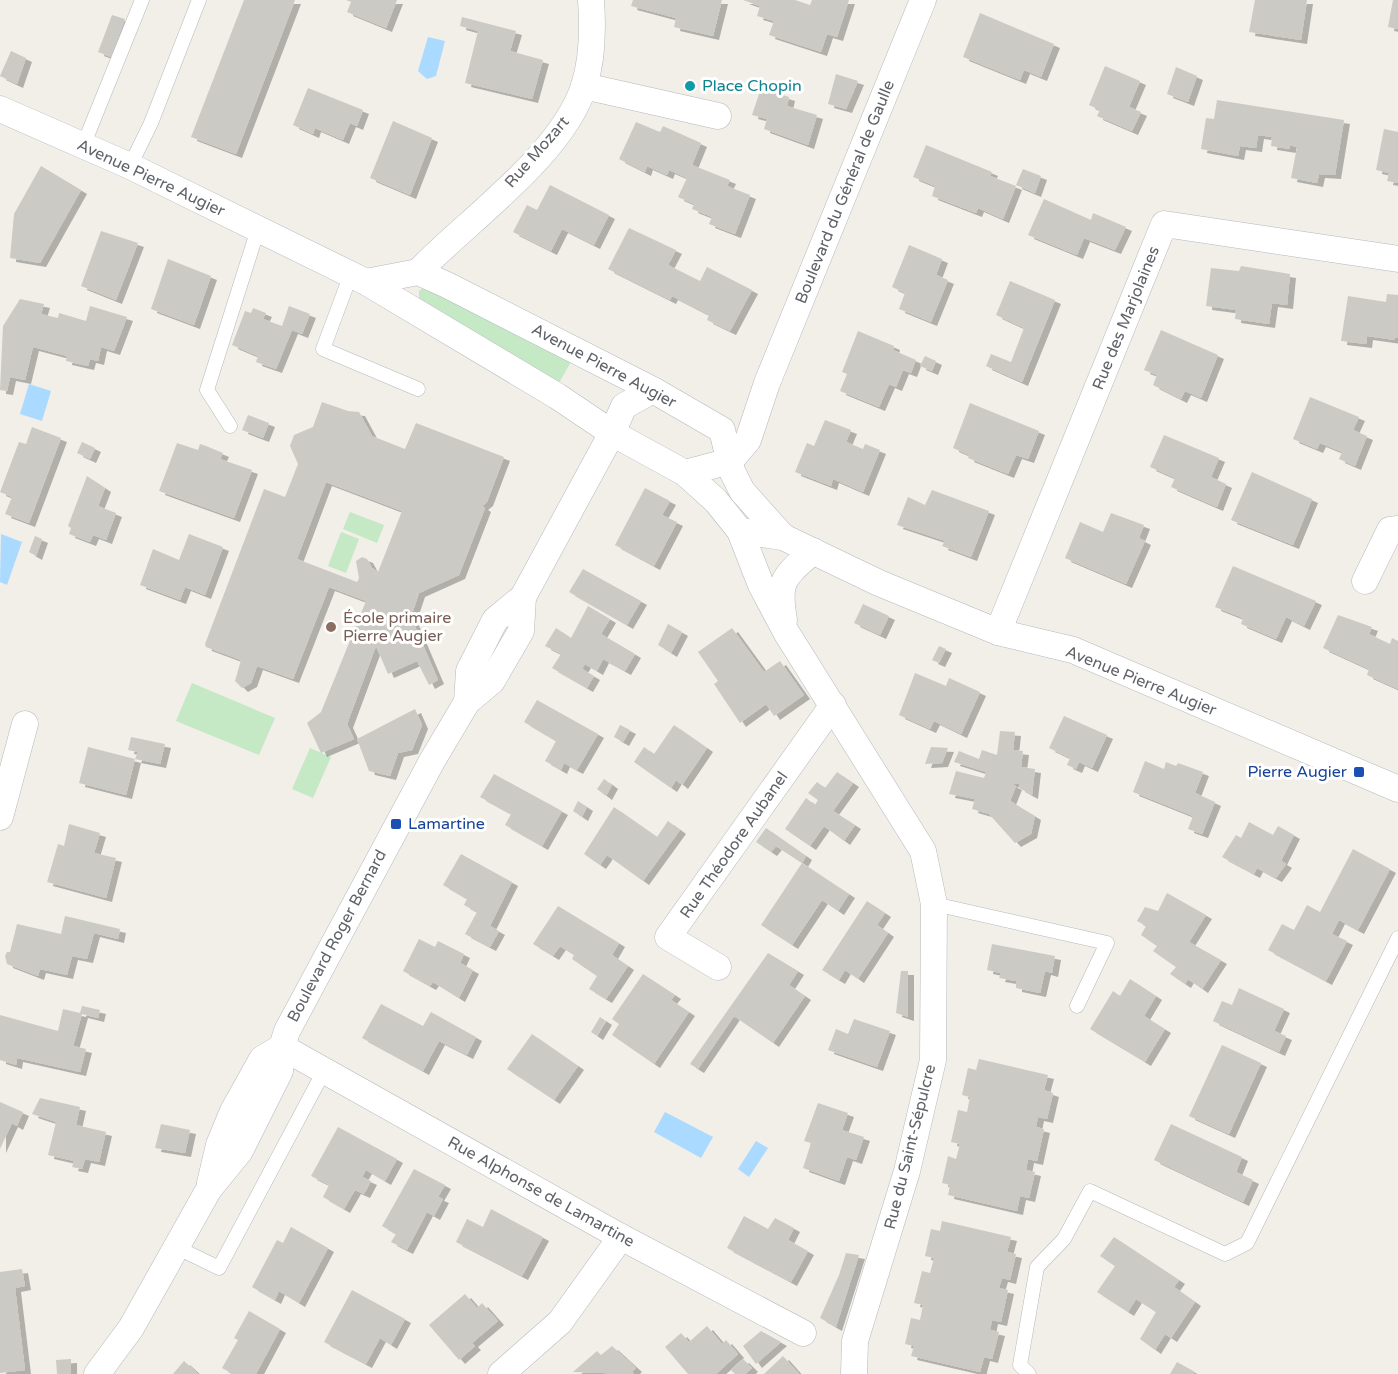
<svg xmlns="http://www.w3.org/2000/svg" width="1398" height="1374" font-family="'Varela Round',sans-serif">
<defs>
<filter id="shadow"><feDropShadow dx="6" dy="4" stdDeviation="0" flood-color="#0004"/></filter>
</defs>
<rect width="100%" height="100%" fill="#f1efe8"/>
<g fill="#c5e8c5">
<polygon points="423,288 572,360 559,383 419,301 419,291"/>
<polygon points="350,512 384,525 377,543 343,529"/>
<polygon points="341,532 359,539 346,573 328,566"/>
<polygon points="192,683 275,718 259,755 176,721"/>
<polygon points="310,748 331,757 313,798 292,789"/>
</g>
<g fill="#aadaff">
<polygon points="428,37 445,41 436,76 427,79 418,71"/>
<polygon points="29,384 51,391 42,421 20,414"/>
<polygon points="1,534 22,542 7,585 0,582"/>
<polygon points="665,1112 713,1137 701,1158 654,1132"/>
<polygon points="756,1141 768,1148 749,1177 738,1169"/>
</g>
<g fill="#cccac5" fill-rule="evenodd" filter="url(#shadow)">
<polygon points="244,0 295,0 236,154 191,137"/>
<polygon points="346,0 397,0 386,28 347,12 351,2"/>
<polygon points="633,0 722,0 713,36 674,27 676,18 631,6"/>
<polygon points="743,0 795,0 810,5 812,0 849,0 837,37 827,34 821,52 769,35 774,21 757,16 760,6"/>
<polygon points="1255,0 1307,0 1301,40 1249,32"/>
<polygon points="1393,0 1398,0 1398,29 1388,27"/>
<polygon points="980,13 1054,44 1041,77 1024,70 1020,80 963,57"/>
<polygon points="112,15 125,19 111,57 98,52"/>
<polygon points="462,17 516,31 510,51 543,60 532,99 465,83 478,31 460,26"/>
<polygon points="11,51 26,58 17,84 0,76"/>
<polygon points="1105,66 1140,81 1129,107 1141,112 1132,131 1097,116 1100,110 1089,105"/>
<polygon points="1176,67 1197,76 1188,102 1167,94"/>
<polygon points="836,74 858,81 846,109 828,104"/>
<polygon points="308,88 363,110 357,126 350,123 343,140 315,128 313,134 293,125"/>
<polygon points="761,88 789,97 787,106 817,115 808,145 764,129 767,119 752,115"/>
<polygon points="1217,100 1344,120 1335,175 1319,174 1317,183 1291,178 1297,147 1290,145 1290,149 1271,146 1272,137 1258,135 1256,148 1240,146 1238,156 1201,149 1206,118 1214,119"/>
<polygon points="393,121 432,138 410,195 370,178"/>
<polygon points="636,122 660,132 663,126 701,143 692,165 730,180 727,186 750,195 735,234 709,224 712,217 692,209 694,204 678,197 687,178 669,170 667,175 647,166 645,172 619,159"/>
<polygon points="1384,129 1398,132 1398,183 1387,181 1389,173 1376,170"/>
<polygon points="926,145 992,172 990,176 1016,186 1003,219 978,208 976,213 932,196 935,186 913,177"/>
<polygon points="41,166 81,190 40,263 10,258 14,214"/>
<polygon points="1023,169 1041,176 1035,193 1016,185"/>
<polygon points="550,185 609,215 594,245 562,229 551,251 513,232 527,205 537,210"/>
<polygon points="1044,199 1091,220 1093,213 1126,227 1115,250 1084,238 1077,255 1028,235"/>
<polygon points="629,228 676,250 668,265 700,281 707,267 752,290 730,331 707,320 709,315 672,296 670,300 608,269"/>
<polygon points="101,231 138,243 116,300 81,286"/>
<polygon points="909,245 942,259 936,275 948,280 931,322 899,309 905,293 892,287"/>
<polygon points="168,259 211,276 194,325 151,309"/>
<polygon points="1241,266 1290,274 1287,305 1272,303 1269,324 1235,319 1236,310 1206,306 1211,268 1239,271"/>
<polygon points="1010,281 1055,300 1022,382 986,366 991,354 1011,362 1024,328 996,315"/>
<polygon points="1387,294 1398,295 1398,338 1395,338 1395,340 1367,336 1366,344 1341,341 1348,296 1386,302"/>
<polygon points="20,299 44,304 41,314 58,318 59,313 86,321 90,306 127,317 114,351 101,347 98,361 90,359 88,366 66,361 67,356 33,347 25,380 10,377 7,391 0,390 3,326"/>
<polygon points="289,306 310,314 302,334 292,330 276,369 256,362 258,356 232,345 245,311 251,313 253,308 266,313 263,319 282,326"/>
<polygon points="1161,330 1218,355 1201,398 1185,391 1181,399 1153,385 1157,375 1144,370"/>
<polygon points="858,331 894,346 893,350 916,360 911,373 903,370 896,387 889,384 879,407 840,391 847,374 842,372"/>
<polygon points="925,356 936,361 932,371 920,366"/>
<polygon points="1310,397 1359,417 1353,430 1367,436 1355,466 1339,459 1342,452 1320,443 1317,449 1293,439"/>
<path d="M 322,402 L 348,411 L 359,412 L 372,436 L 405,449 L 416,423 L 504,457 L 487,502 L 482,506 L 485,508 L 459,575 L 419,593 L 411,617 L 438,680 L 429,685 L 417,661 L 388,674 L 376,646 L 347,724 L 354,739 L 321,753 L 307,723 L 321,712 L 366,601 L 329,587 L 293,679 L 257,666 L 251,683 L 242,688 L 235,681 L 241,660 L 206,647 L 205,644 L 264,489 L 285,497 L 298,464 L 290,446 L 294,435 L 313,427 ZM 326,482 L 402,511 L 378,572 L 372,568 L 367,559 L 362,557 L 356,561 L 359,578 L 357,582 L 297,559 Z"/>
<polygon points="970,403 1039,431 1028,459 1016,455 1008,474 968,458 969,455 953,448"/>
<polygon points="248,415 269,423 263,438 242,430"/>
<polygon points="825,420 851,430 846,442 863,449 865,444 880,450 863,492 833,479 831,486 795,472 807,443 814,446"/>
<polygon points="32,427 61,438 29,523 5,514 12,497 0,492 19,442 26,444"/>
<polygon points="1164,435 1219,458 1211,477 1226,484 1217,507 1171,487 1175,478 1150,467"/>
<polygon points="82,442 95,448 90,459 77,453"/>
<polygon points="177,443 198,450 200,444 206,446 223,453 220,459 252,470 234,518 159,491"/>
<polygon points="1252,472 1312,499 1293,545 1231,520"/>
<polygon points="87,476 105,488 98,506 116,513 106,540 93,535 90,542 69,534 71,528 68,526"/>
<polygon points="645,488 670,501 662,515 677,522 654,566 615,545"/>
<polygon points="932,490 989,511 971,557 942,546 945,541 897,525 908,497 925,505"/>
<polygon points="1111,513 1144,525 1139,538 1145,541 1126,584 1065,558 1080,522 1103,532"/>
<polygon points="189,534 223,547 205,595 185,587 180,600 140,585 153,549 179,560"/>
<polygon points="35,536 42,539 36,556 29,552"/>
<polygon points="1233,566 1316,601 1304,626 1286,617 1276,639 1241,624 1243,618 1215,607"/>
<polygon points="583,569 641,601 627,625 569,592"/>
<polygon points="863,604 889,616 880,635 854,623"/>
<polygon points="588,606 610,619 601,634 635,654 625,671 603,659 597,671 585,664 582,669 594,676 587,688 552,668 561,654 545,646 556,628 571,638"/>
<polygon points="1338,615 1372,627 1369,634 1390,644 1392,638 1398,641 1398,689 1367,675 1369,669 1323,648"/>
<polygon points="668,624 682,632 671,653 658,645"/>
<polygon points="732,628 764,672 780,661 804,695 774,716 766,704 740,723 714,684 718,681 698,652"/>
<polygon points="939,646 946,649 939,663 932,660"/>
<polygon points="915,673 946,686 949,678 980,692 961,734 934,721 930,729 899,715"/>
<polygon points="537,700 598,734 577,770 564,763 561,770 545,761 556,741 524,722"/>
<polygon points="415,709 422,725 412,750 398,753 390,776 369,771 357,739"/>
<polygon points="1064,716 1107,735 1092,768 1079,762 1076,769 1067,765 1070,758 1049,748"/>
<polygon points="620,725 630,730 623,742 614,737"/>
<polygon points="674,725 707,748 682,785 676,780 671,788 634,762 644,747 654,754"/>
<polygon points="1000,731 1015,732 1013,750 1023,751 1021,767 1035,769 1032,795 1019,788 1020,784 1010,783 1016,786 1010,801 1035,816 1031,834 1015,843 989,814 972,809 975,799 949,794 956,771 984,778 986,772 954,762 959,751 979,759 982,750 997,755"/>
<polygon points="131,737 165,744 160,764 135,759 138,752 128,750"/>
<polygon points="88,747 135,759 126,795 79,783"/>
<polygon points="931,747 948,748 942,763 925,764"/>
<polygon points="1145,761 1164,769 1166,762 1176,766 1178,763 1203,772 1195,793 1215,802 1202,834 1188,829 1193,816 1133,792"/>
<polygon points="837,772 853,783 833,811 855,825 844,841 824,826 810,846 785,829 806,798 815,805 818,800 808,793 817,782 825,788"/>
<polygon points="494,774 562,811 542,846 505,825 511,814 480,797"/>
<polygon points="604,779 612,785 606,796 597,789"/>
<polygon points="578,801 587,807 582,817 573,811"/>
<polygon points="614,807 657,837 668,821 680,830 643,881 607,855 600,865 584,854"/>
<polygon points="1249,822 1273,835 1278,826 1294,835 1281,861 1286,864 1276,878 1257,868 1254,874 1222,857 1236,835 1241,838"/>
<polygon points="69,824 100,833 94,853 116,858 106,898 47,882 58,844 64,846"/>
<polygon points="766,828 806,856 802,863 776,846 771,852 756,842"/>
<polygon points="1353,849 1390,869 1358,930 1339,920 1332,934 1347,941 1326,981 1268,950 1282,924 1294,930 1307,905 1320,912"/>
<polygon points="461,854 512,882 490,926 499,931 490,947 465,934 477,912 464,905 467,899 443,885"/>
<polygon points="802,863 849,894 838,911 822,900 792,945 761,925"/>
<polygon points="1167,893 1206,915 1189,942 1221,960 1202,989 1188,979 1185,984 1170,974 1176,967 1153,951 1157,946 1141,935 1146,926 1137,921 1145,907 1158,911"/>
<polygon points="867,901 885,913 877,925 888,933 858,979 845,970 839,980 822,970"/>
<polygon points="558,906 619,943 612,955 628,966 606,999 589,989 597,976 572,959 574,955 560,946 553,956 533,944"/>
<polygon points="65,916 120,929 118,939 94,933 87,959 72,956 67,975 40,969 38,976 7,964 5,956 7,952 10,952 17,924 61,934"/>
<polygon points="419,939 435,947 438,941 464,954 460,963 473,970 459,998 433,982 430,986 403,971"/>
<polygon points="992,944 1055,956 1052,973 1045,971 1040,993 1016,988 1016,981 999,978 1001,973 987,970"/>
<polygon points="768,953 798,971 789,985 805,996 773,1043 734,1016 698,1069 690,1064"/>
<polygon points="901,971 908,971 908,1017 896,1013"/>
<polygon points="643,974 675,995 671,1000 689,1012 654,1064 612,1035 619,1024 612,1019"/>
<polygon points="1130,979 1156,996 1144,1016 1165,1029 1145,1062 1090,1029 1113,991 1120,996"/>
<polygon points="1239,988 1284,1009 1274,1031 1286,1036 1279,1052 1213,1021 1222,1001 1232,1005"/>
<polygon points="381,1004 423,1026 431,1012 476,1037 467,1055 439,1041 423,1071 362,1038"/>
<polygon points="82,1006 100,1010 98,1018 82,1014 73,1046 86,1049 80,1072 17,1058 16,1065 0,1060 0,1015 58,1031 63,1009 80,1013"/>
<polygon points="600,1017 606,1021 597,1036 591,1032"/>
<polygon points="854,1019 890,1031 877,1067 828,1050 836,1029 848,1034"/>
<polygon points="532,1034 578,1066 554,1100 507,1069"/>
<polygon points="1222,1045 1261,1063 1229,1134 1189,1116"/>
<polygon points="979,1059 1048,1075 1044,1090 1053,1093 1047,1119 1038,1117 1036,1127 1044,1129 1037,1161 1028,1159 1026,1170 1035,1172 1029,1198 1020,1196 1017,1211 948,1195 950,1185 942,1183 948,1156 956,1159 960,1144 951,1142 958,1110 967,1112 970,1097 962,1095 968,1068 976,1070"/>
<polygon points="40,1098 80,1107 76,1125 106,1132 99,1162 85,1159 82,1169 72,1167 74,1161 48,1155 56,1122 32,1114"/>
<polygon points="0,1102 23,1112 17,1126 12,1123 0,1149"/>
<polygon points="818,1103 848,1113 842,1130 864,1137 856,1160 847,1157 839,1181 803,1168 811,1143 804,1141"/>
<polygon points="161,1124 190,1130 185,1153 155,1148"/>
<polygon points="1171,1124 1242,1157 1236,1172 1253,1180 1243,1202 1154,1160"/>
<polygon points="338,1127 397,1159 385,1181 366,1170 362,1177 371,1181 364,1194 355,1190 344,1209 323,1197 329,1185 311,1176"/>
<polygon points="414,1169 445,1185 438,1197 443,1199 434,1216 427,1212 407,1250 391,1242 396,1234 382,1226"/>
<polygon points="491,1209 543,1237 522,1276 456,1242 467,1219 483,1227"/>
<polygon points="744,1216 768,1229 775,1218 794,1228 788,1240 808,1251 791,1282 727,1248"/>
<polygon points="942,1221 1011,1237 1007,1252 1016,1254 1010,1280 1002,1278 999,1288 1008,1290 1001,1322 992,1320 990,1330 999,1332 992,1359 984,1357 980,1372 911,1356 914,1346 905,1344 911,1318 920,1320 923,1305 914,1303 922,1271 930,1273 934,1258 925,1256 931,1229 940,1231"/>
<polygon points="291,1227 328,1248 299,1303 279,1291 275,1300 252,1287 277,1240 283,1243"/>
<polygon points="1114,1237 1179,1280 1174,1287 1195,1302 1171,1338 1165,1334 1155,1350 1140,1339 1156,1312 1136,1299 1128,1312 1097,1292 1115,1266 1100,1256"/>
<polygon points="846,1253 859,1255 836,1327 820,1318 839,1275"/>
<polygon points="22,1269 25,1286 15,1288 25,1370 0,1373 0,1272"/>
<polygon points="352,1290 405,1319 391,1345 380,1338 366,1364 324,1342"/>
<polygon points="465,1294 477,1308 482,1303 498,1321 472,1343 475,1346 459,1360 429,1325"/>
<polygon points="249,1311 280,1329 256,1374 233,1374 222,1368 238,1340 234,1338"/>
<polygon points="707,1326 722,1344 726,1340 738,1354 716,1374 688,1374 665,1347 681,1333 689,1342"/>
<polygon points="761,1331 781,1342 756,1364 743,1346"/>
<polygon points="612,1346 636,1368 632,1372 634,1374 573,1372 597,1351 601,1355"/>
<polygon points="783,1356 799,1374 764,1374"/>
<polygon points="71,1359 71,1374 57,1374 56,1360"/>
<polygon points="743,1359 752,1368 745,1374 735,1374 731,1370"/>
<polygon points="184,1361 198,1374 173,1374"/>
<polygon points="1177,1362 1195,1372 1193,1374 1170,1374"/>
</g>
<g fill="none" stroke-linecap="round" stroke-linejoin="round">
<g stroke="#b5b8bc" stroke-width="15">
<g id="lane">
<polyline points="83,146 142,0"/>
<polyline points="130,166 151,123 199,0"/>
<polyline points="351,274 323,349 418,389"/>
<polyline points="230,426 207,390 258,229"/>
<polyline points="934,904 1107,943 1077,1006"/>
<polyline points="176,1247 219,1268 324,1071"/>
<polyline points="1029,1374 1020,1365 1037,1267 1064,1239 1090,1191 1225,1254 1247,1243 1398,938"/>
</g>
</g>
<g stroke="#b5b8bc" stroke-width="27">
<g id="street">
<polyline points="584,86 718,116"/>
<polyline points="0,109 130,166 366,282 557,396 612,433 685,473 716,501 740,531 783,537 879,583 998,632 1073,650 1398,789"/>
<path d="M 418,272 C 468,220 562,155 584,86 C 593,58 593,28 591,0"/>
<polyline points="366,282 418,272 447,285 653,390 722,430 732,471 742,491 783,537"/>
<polyline points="685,473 730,461 748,440 767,383 923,0"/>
<polyline points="740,531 761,585 786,632 923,851 934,904 933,1060 907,1171 855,1341 854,1374"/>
<polyline points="1365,581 1390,530 1398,529"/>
<path d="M 784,620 C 777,580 784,577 813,551"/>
<polyline points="998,632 1164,224 1398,259"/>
<polyline points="467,702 469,671 495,620 523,597 612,433 624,406 653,390"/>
<polyline points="0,817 25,724"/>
<polyline points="718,967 668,937 833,705"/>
<polyline points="282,1047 621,1237 803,1333"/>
<polyline points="210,1183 219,1145 233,1111 262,1059 282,1047"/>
<polyline points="97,1374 131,1328 209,1189 240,1151 280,1071 282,1047 287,1031 432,761 467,702 492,681 521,631 523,597"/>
<polyline points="501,1374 560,1322 621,1237"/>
</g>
</g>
<use href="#lane" stroke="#fff" stroke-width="14"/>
<use href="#street" stroke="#fff" stroke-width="26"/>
</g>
<circle fill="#0f9aa8" stroke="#fff" stroke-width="2" cx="690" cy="86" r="6"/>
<circle fill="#8d6e63" stroke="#fff" stroke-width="2" cx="331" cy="627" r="6"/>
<g fill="#1a4fb4" stroke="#fff" stroke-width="2">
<rect x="1353" y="766" width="12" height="12" rx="3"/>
<rect x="390" y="818" width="12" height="12" rx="3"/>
</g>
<g text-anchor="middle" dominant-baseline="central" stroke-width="6" stroke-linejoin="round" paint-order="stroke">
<g font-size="16" fill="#0d838f" stroke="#fff" text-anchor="start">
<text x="702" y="86">Place Chopin</text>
</g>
<g font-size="16" fill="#5f6368" stroke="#fff">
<text transform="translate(537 152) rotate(-49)">Rue Mozart</text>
<text transform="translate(151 178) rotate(25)">Avenue Pierre Augier</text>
<text transform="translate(845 192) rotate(-68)">Boulevard du Général de Gaulle</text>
<text transform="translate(1126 318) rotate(-68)">Rue des Marjolaines</text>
<text transform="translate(604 366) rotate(28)">Avenue Pierre Augier</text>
<text transform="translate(1141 681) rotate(22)">Avenue Pierre Augier</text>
<text transform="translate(734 845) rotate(-55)">Rue Théodore Aubanel</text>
<text transform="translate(337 936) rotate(-62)">Boulevard Roger Bernard</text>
<text transform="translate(910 1147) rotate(-76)">Rue du Saint-Sépulcre</text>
<text transform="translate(541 1192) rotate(29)">Rue Alphonse de Lamartine</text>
</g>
<g font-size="16" fill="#785e54" stroke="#fff" text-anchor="start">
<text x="343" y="618">École primaire<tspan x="343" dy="18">Pierre Augier</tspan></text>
</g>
<g font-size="16" fill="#164399" stroke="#fff" text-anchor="end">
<text x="1347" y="772">Pierre Augier</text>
<text x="408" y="824" text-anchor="start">Lamartine</text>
</g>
</g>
</svg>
